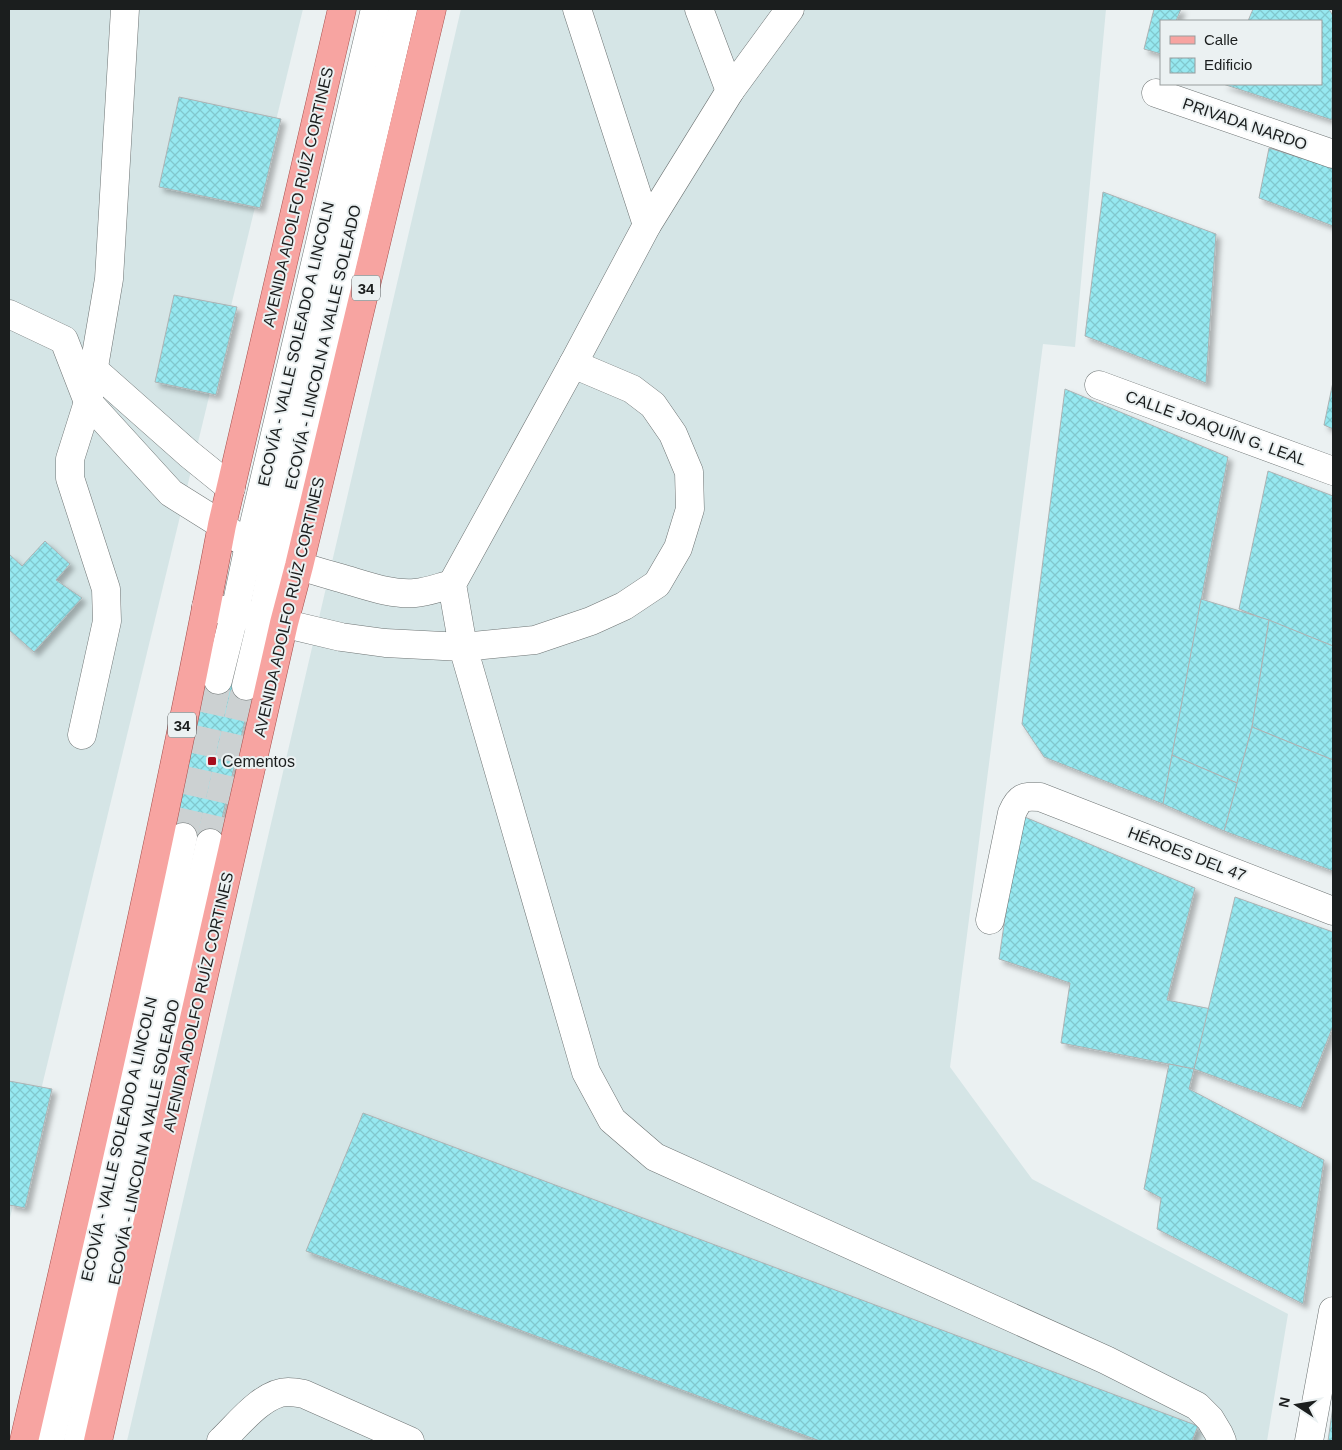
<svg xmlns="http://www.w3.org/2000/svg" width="1342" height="1450" font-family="Helvetica,sans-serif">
<defs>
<pattern id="building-cross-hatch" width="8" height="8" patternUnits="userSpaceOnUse" patternTransform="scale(1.25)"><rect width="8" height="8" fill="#96e8f0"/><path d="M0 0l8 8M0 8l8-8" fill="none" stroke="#81c7cd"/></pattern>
<filter id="shadow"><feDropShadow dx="4.5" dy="4.5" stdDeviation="2.5" flood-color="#0004"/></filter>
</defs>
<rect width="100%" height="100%" fill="#ebf1f2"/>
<g fill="#d5e5e6">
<polygon points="9,9 303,9 9,1222"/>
<polygon points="461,9 1106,9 1075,347 1043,344 950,1067 1032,1179 1288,1314 1267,1441 127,1441"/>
</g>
<g fill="url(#building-cross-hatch)" stroke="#adb3b4" filter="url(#shadow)">
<polygon points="1154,9 1181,9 1176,21 1161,21 1161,54 1144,49"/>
<polygon points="1253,9 1329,9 1333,16 1332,120 1223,84 1321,84 1321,21 1248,21"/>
<polygon points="179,97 281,119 260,208 159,187"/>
<polygon points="1269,148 1333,168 1333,226 1259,198"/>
<polygon points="1103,192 1216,234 1206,383 1085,336"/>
<polygon points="174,295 237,307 216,395 155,382"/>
<polygon points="1333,382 1333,429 1324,425"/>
<polygon points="1065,389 1228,457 1163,804 1044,757 1022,724"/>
<polygon points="1268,471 1333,496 1333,646 1239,609"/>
<polygon points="45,541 70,564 56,580 82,598 34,652 9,630 9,554 22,566"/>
<polygon points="1201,599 1269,620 1252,727 1237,783 1172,755"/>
<polygon points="1269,620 1333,646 1333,760 1252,727"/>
<polygon points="208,677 253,687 216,844 172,834"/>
<polygon points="1252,727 1333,760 1333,871 1224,831"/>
<polygon points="1172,755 1237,783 1224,831 1163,804"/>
<polygon points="1020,815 1195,888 1167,1000 1211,1009 1194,1069 1061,1043 1070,983 999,959"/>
<polygon points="1235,897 1333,932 1333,1026 1301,1108 1194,1069"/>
<polygon points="1169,1064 1194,1069 1189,1089 1324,1160 1303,1304 1157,1229 1161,1198 1144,1189"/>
<polygon points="9,1081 52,1089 25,1208 9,1205"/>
<polygon points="363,1113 1198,1426 1192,1441 820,1441 306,1251"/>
<polygon points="1333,1406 1333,1441 1328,1441"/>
</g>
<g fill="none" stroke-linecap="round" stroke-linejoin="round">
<g stroke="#ccd1d2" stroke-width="28" stroke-dasharray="28 14" stroke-linecap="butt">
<polyline points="183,837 218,680"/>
<polyline points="210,843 246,686"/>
</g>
<g stroke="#6e7474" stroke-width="29">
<g id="minor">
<polyline points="577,9 647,225"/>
<polyline points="699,9 730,91"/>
<polyline points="1156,93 1333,154"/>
<polyline points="9,314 64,340 88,402 171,493 222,525 239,539"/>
<polyline points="573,364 647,225 730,91 790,9"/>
<polyline points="93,369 189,454 231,488"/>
<polyline points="1099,385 1333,471"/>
<path d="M 277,558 C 300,567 323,573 347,580 C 368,586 392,595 415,593 C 428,592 440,587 452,584"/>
<polyline points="206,607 235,612 341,637 385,643 463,647 535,640 591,621 624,606 657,584 678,548 690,509 689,472 673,434 653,405 632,389 573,364 452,584 463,647 586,1072 612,1120 655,1157 1106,1360 1197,1406 1210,1419 1219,1434 1222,1441"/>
<polyline points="218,680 235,612 249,545 375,9"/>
<polyline points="246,686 262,619 274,557 403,9"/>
<polyline points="82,735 107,621 106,589 70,478 70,459 88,402 109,279 125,9"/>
<path d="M 990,920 L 1012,813 C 1019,797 1023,796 1040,797 L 1333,911"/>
<polyline points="50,1441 142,1039 183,837"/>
<polyline points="78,1441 210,843"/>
<path d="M 221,1441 C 238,1425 263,1392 288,1392 C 293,1392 299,1393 304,1394 L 410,1441"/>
<polyline points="1309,1441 1333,1311"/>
</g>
</g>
<g stroke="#a64e4b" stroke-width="29">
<g id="major">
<path d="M 24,1441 C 94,1137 164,832 222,525 L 342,9"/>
<polyline points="98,1441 284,623 299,566 432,9"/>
</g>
</g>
<use href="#minor" stroke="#fff" stroke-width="28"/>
<use href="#major" stroke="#f7a4a1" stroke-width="28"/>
</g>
<rect fill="#a60d1e" stroke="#ebf1f2" stroke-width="2" x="207" y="756" width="10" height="10" rx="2.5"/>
<g text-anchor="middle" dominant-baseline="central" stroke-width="4" stroke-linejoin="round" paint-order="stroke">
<g fill="#ebf1f2" stroke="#595d5e" stroke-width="1">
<rect x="352" y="275.5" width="28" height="25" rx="4"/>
<rect x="168" y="712.5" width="28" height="25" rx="4"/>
</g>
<g font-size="15" font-weight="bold" fill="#1b1e1e">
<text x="366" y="288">34</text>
<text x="182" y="725">34</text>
</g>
<g font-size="16" fill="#1b1e1e" stroke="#ebf1f2">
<text transform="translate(1245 124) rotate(19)">PRIVADA NARDO</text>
<text transform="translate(298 197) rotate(-77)">AVENIDA ADOLFO RUÍZ CORTINES</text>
<text transform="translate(296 344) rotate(-77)">ECOVÍA - VALLE SOLEADO A LINCOLN</text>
<text transform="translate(323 347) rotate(-77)">ECOVÍA - LINCOLN A VALLE SOLEADO</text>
<text transform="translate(1216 428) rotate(20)">CALLE JOAQUÍN G. LEAL</text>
<text transform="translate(289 607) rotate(-77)">AVENIDA ADOLFO RUÍZ CORTINES</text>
<text transform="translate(1187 854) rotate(21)">HÉROES DEL 47</text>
<text transform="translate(198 1002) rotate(-77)">AVENIDA ADOLFO RUÍZ CORTINES</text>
<text transform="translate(119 1139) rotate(-77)">ECOVÍA - VALLE SOLEADO A LINCOLN</text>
<text transform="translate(144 1142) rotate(-78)">ECOVÍA - LINCOLN A VALLE SOLEADO</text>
</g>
<g font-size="16" fill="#1b1e1e" stroke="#ebf1f2" text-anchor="start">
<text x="222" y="761">Cementos</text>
</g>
</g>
<rect width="1342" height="1450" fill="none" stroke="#1b1e1e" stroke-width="20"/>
<rect x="1160" y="20" width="162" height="65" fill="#ebf1f2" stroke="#989d9d"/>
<rect x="1170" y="36" width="25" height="8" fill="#f7a4a1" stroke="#989d9d"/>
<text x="1204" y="45" font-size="15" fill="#1b1e1e">Calle</text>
<rect x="1170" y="58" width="25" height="15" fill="url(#building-cross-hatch)" stroke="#989d9d"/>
<text x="1204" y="70" font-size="15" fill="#1b1e1e">Edificio</text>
<g transform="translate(1297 1405) rotate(282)" stroke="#ebf1f2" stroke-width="4" paint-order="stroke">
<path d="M0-4L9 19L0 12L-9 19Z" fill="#1b1e1e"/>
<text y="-8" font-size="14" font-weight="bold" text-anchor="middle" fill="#1b1e1e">N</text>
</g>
</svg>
